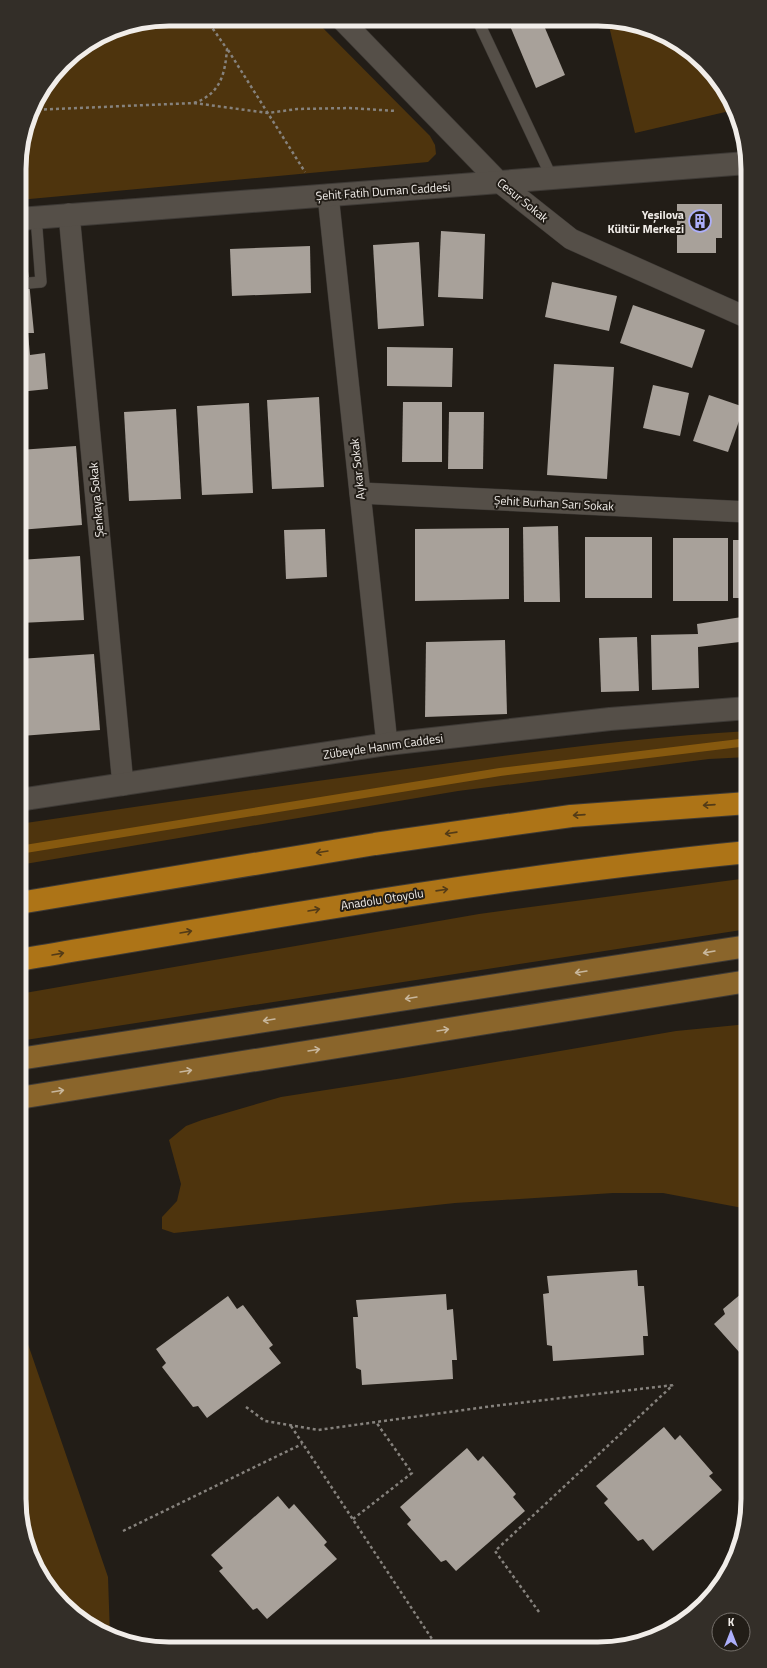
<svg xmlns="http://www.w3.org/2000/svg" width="767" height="1668" font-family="'Titillium Web',sans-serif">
<rect width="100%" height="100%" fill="#221d17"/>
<g fill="#4e340d">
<polygon points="169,19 315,20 430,136 435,145 436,154 428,162 19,200 19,159 34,103 70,56 112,30"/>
<path d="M 608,22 C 663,22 714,60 734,110 L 635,133 Z"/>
<path d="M 748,731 L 748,757 L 709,759 L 458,791 L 19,865 L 19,824 C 146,805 272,787 399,770 C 515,754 631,738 748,731 Z"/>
<polygon points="748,878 748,929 19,1041 19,994 479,914"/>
<polygon points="748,1024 748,1209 663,1193 613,1193 455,1203 174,1233 162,1229 162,1217 177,1201 181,1184 169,1140 186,1126 202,1120 281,1097 403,1078 676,1031"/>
<path d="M 19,1318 L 108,1577 L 110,1636 C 68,1622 39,1579 25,1539 C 17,1516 19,1479 19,1455 C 19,1409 19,1364 19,1318 Z"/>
</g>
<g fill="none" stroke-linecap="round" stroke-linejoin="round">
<polyline stroke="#86590f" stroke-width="8" points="19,850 500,772 748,742"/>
</g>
<g fill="#a8a19a">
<polygon points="508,21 542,21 565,75 536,88"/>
<polygon points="677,204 722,204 722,238 716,238 716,253 677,253"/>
<polygon points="441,231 485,234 483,299 438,297"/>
<polygon points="419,242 424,326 378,329 373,245"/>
<polygon points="310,246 311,293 232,296 230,249"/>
<polygon points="27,261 34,333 28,333 30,355 45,353 48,389 19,392 19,262"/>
<polygon points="552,282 617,296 609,331 545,317"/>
<polygon points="633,305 705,330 692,368 620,343"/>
<polygon points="387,347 453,348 452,387 387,386"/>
<polygon points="554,364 614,367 607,479 547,475"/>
<polygon points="748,368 748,393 741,391"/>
<polygon points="653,385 689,393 680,436 643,428"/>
<polygon points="709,395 744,407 728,452 693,441"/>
<polygon points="319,397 324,487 272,489 267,400"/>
<polygon points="403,402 442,402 442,462 402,462"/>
<polygon points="249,403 253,493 202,495 197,406"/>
<polygon points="176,409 181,499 129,501 124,412"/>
<polygon points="449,412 484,412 483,469 448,469"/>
<polygon points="76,446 82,525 19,530 19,450"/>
<polygon points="558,526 560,602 524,602 523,527"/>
<polygon points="509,528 509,599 415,601 415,529"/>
<polygon points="325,529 327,577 286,579 284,530"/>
<rect x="585" y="537" width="67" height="61"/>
<rect x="673" y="538" width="55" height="63"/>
<rect x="733" y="540" width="15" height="58"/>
<polygon points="80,556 84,620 20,623 19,560"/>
<polygon points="748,616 748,641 698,647 699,688 652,690 651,635 698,634 697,624"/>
<polygon points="637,637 639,691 601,692 599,638"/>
<polygon points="505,640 507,714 425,717 426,642"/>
<polygon points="94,654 100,730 21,736 19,659"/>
<polygon points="637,1270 638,1286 644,1286 648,1336 643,1336 644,1355 553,1361 552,1346 547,1345 543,1294 549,1293 547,1276"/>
<polygon points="748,1288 748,1362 714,1324 725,1314 723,1309"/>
<polygon points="446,1294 447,1310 453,1309 457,1360 452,1360 453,1379 362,1385 361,1370 356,1368 353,1317 358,1317 356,1300"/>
<polygon points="228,1296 237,1309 243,1305 273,1345 269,1348 281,1363 207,1418 198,1406 193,1407 162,1367 166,1363 156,1349"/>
<polygon points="664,1427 675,1440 680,1435 713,1473 709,1476 722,1490 653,1551 643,1539 638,1541 604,1503 608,1499 596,1486"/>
<polygon points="467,1448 478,1461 483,1456 516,1494 513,1497 525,1511 456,1571 446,1560 441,1562 407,1524 411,1520 400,1507"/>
<polygon points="278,1496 289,1509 294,1504 327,1542 324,1545 337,1559 267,1619 257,1608 253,1610 219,1571 223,1568 211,1555"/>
</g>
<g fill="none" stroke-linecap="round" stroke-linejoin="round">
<g stroke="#3e3a36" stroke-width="12">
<g id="service">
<polyline points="478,21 552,178"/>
<polyline points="29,283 41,282 36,217"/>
</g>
</g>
<g stroke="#3e3a36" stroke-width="22">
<g id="minor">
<polyline points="342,20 499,182 571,239 748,318"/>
<polyline points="328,195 387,744"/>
<polyline points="69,214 123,785"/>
<polyline points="360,493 748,512"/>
</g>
</g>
<g stroke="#3e3a36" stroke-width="24">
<g id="tertiary">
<polyline points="19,219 747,163"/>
<polyline points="19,800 387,744 610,719 748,708"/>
</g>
</g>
<g stroke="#3e3a36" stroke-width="24">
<g id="primary">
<polyline points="19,1059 748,946"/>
<polyline points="19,1098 748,981"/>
</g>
</g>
<g stroke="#3e3a36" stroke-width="24">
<g id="motorway">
<polyline points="19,903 375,844 571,816 748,803"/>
<path d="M 19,960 C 261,919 503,876 748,852"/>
</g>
</g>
<g stroke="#86827d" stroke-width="2.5" stroke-dasharray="3 3" stroke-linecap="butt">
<polyline points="228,50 305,172"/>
<polyline points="194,103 268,113 297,109 350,108 396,111"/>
<path d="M 32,110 L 194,103 C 220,94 225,75 227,49 L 206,19"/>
<polyline points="246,1407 265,1421 318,1430 493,1406 674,1385"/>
<polyline points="291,1426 434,1642"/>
<polyline points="353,1519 412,1473 376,1422"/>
<polyline points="123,1531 302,1444"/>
<polyline points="539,1612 495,1551 673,1385"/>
</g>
<use href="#service" stroke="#554f48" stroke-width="11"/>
<use href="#minor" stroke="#554f48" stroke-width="21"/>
<use href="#tertiary" stroke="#554f48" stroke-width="22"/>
<use href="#primary" stroke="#8a652b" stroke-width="22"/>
<use href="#motorway" stroke="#ad7417" stroke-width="22"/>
</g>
<defs><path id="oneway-shaft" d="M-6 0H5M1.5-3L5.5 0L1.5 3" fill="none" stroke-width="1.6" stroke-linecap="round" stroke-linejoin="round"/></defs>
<g stroke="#533b17">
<use href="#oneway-shaft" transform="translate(709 805) rotate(176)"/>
<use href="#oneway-shaft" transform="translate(579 815) rotate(176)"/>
<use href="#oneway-shaft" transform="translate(451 833) rotate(172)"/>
<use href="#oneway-shaft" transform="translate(322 852) rotate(171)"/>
<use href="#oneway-shaft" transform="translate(442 890) rotate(-8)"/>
<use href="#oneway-shaft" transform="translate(314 910) rotate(-10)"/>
<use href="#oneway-shaft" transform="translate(186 932) rotate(-10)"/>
<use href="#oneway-shaft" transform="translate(58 954) rotate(-10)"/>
</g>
<g stroke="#c8b79d">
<use href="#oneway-shaft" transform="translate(709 952) rotate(170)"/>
<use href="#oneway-shaft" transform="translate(581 972) rotate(171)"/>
<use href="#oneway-shaft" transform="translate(411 998) rotate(171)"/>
<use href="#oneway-shaft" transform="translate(269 1020) rotate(171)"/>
<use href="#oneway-shaft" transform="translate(443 1030) rotate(-9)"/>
<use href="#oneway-shaft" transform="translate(314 1050) rotate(-9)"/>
<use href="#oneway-shaft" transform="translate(186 1071) rotate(-9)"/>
<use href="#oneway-shaft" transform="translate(58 1091) rotate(-9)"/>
</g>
<defs>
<g id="building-ring" transform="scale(1.15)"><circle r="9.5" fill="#221d17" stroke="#adaffb" stroke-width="1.5"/><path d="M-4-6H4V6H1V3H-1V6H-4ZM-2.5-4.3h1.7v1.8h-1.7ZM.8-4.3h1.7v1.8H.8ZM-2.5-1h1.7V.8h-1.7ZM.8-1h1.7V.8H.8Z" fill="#adaffb"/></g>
</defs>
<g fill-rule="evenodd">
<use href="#building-ring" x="700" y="221"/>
</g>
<g text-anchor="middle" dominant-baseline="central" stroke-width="4" stroke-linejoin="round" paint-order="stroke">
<g font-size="12" fill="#f1ede9" stroke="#221d17">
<text transform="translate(383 191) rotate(-4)">Şehit Fatih Duman Caddesi</text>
<text transform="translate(523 200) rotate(39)">Cesur Sokak</text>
<text transform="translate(357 469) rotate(-96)">Aykar Sokak</text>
<text transform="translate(96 500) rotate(-95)">Şenkaya Sokak</text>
<text transform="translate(554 503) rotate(3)">Şehit Burhan Sarı Sokak</text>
<text transform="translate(383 746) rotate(-8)">Zübeyde Hanım Caddesi</text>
<text transform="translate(382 899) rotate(-9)">Anadolu Otoyolu</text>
</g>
<g font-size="12" font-weight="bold" fill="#f1ede9" stroke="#221d17" text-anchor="end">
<text x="684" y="214">Yeşilova<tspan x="684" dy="14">Kültür Merkezi</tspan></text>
</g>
</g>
<path d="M0 0H767V1668H0ZM169 26H598A143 143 0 0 1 741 169V1499A143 143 0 0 1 598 1642H169A143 143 0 0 1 26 1499V169A143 143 0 0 1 169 26Z" fill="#332e28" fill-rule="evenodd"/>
<path fill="none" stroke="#f1ede9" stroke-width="5" d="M169 26H598A143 143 0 0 1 741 169V1499A143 143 0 0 1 598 1642H169A143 143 0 0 1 26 1499V169A143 143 0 0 1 169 26Z"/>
<g transform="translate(731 1632)"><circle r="19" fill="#221d17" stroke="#75706b"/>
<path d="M0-3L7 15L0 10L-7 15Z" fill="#adaffb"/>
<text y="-6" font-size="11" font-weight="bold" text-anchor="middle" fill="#f1ede9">K</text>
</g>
</svg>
